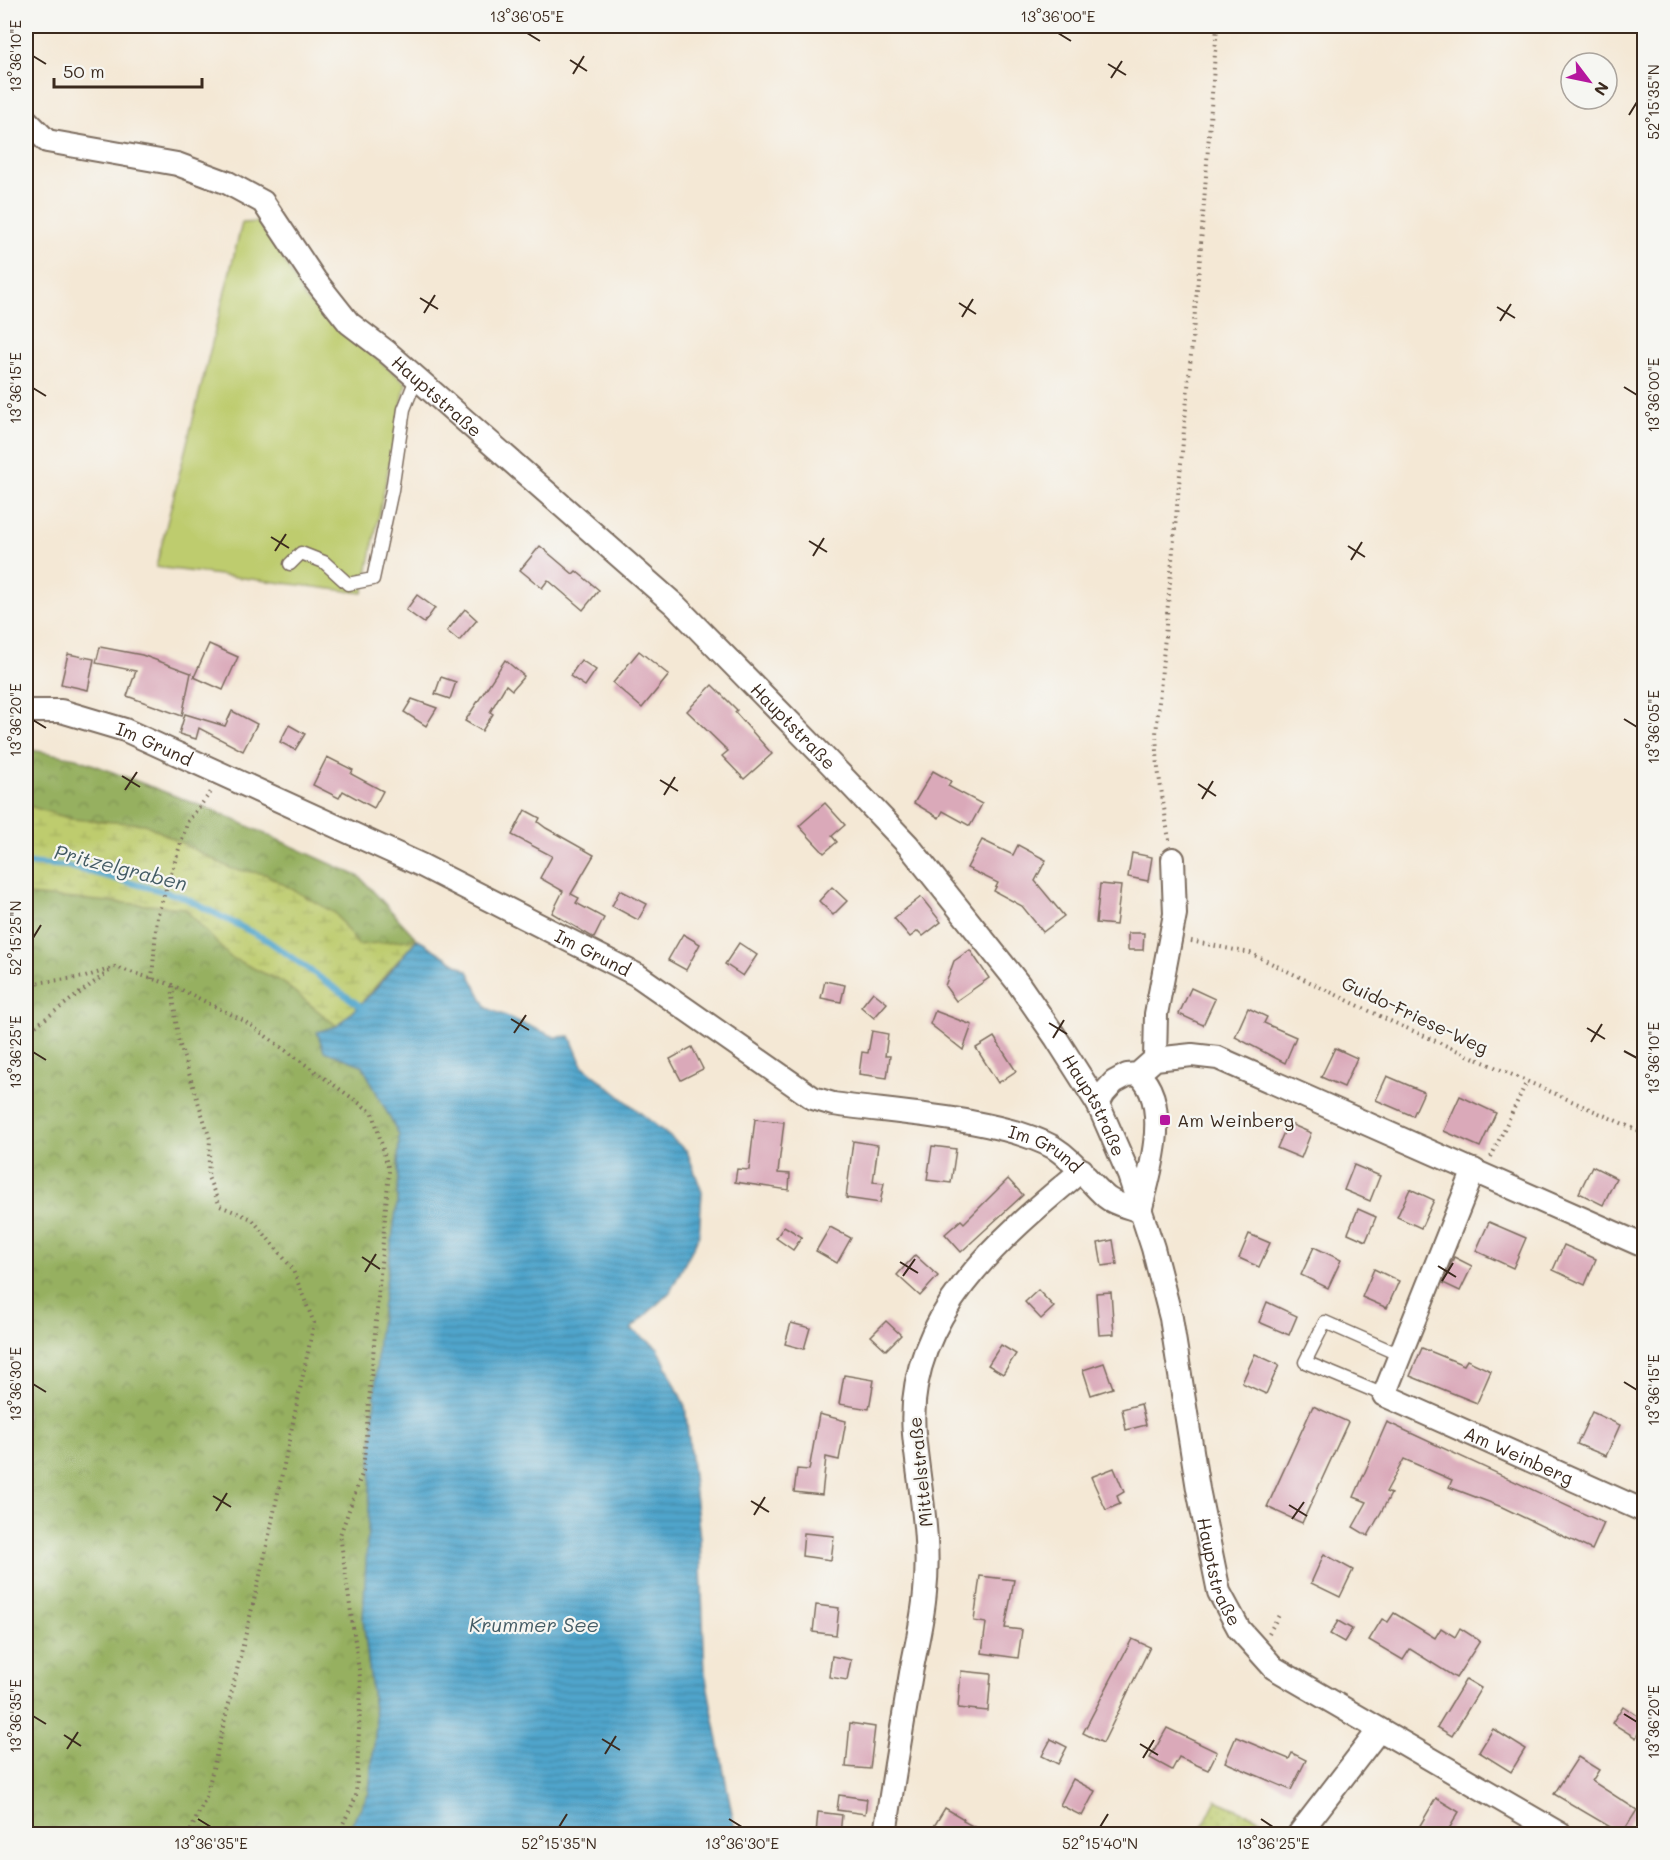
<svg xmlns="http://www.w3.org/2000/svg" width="1670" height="1860" font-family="Mali,sans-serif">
<defs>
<pattern id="forest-crowns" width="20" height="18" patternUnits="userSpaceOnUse" patternTransform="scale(1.5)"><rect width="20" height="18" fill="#96b061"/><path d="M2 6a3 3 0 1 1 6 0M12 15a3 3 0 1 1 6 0" fill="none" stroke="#7c8f4f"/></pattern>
<pattern id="wetland-marsh" width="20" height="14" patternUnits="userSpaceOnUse" patternTransform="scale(1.5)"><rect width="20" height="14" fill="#becc6e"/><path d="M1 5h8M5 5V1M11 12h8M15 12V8" fill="none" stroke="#a4af5f"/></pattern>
<pattern id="park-dots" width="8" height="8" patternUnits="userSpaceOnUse" patternTransform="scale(1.5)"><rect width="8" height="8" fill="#becc6e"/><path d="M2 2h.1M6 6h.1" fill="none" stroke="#a4af5f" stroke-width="1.8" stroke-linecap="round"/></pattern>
<pattern id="water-rules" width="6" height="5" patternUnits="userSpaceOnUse" patternTransform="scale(1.5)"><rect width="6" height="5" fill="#50a5cc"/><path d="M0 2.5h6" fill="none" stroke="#4487a5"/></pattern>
</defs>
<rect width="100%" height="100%" fill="#f6f6f2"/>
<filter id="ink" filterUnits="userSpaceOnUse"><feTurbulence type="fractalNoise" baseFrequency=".0167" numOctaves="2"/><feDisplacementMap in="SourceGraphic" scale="12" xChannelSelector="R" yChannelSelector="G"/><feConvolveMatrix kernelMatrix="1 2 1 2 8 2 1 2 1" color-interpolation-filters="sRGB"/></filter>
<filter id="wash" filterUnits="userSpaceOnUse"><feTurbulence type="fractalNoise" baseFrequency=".008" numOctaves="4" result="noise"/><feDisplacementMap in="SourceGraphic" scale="24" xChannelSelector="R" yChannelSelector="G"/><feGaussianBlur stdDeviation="1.35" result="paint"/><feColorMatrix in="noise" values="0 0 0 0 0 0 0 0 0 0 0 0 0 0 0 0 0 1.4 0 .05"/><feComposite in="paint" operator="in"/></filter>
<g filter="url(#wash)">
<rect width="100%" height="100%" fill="#f4e8d5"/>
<polygon fill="#becc6e" stroke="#7c7b46" stroke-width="1.5" points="257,222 271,237 305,299 406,383 363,593 156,567 242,223"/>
<polygon fill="url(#forest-crowns)" stroke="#686d40" stroke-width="1.5" points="26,749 76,758 217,812 360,877 417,939 372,993 337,1026 317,1032 324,1051 362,1065 399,1135 397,1203 363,1619 376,1726 369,1793 346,1834 26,1834"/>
<polygon fill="url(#wetland-marsh)" stroke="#7c7b46" stroke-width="1.5" points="26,805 71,819 145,824 232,869 265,874 335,913 358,945 417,939 360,1004 337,1026 282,982 230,957 184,908 26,895"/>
<polygon fill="url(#park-dots)" stroke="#7c7b46" stroke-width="1.5" points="1216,1800 1285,1830 1282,1834 1199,1834"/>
<polygon fill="url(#water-rules)" stroke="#466875" stroke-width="1.5" points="417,939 468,971 487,1008 555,1037 570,1036 582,1065 687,1151 702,1192 699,1236 670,1292 631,1329 658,1348 685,1406 700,1538 705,1673 736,1834 346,1834 369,1793 376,1726 363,1619 378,1339 397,1203 399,1135 362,1065 324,1051 317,1032 337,1026 372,993"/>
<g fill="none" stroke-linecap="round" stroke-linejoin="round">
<polyline stroke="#50a5cc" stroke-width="6" points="26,863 67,866 181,896 267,940 366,1010"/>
</g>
<g id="blocks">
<g fill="#daa9b9">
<polygon points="540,546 573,574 576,571 599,590 583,610 548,580 542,588 520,570"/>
<polygon points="417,595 435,608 424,623 406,610"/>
<polygon points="465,609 477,620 459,641 447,631"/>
<polygon points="209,644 238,657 223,690 194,677"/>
<polygon points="100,647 142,655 191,673 182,716 127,696 136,671 96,663"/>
<polygon points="639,651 669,675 642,708 613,683"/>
<polygon points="68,654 94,659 88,690 61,684"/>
<polygon points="505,660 524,676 512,690 506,685 490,712 493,714 482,731 465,721"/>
<polygon points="581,660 596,670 585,686 570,676"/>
<polygon points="441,677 456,682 450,699 435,694"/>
<polygon points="712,685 737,710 735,712 772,754 744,779 722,756 728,751 687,711"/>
<polygon points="412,699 437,708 426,726 404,712"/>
<polygon points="232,711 257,724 243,751 199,728 196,739 179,734 185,714 225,726"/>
<polygon points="289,725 305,734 295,750 280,742"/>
<polygon points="327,757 353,770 351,774 383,791 374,808 343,791 339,798 313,785"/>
<polygon points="933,771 951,781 948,786 982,804 970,826 943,811 939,818 914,803"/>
<polygon points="825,803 845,825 832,836 837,842 824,853 799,826"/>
<polygon points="525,810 540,818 538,822 546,828 594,855 571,894 579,898 576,903 604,918 594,938 552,913 563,891 540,878 552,856 512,835"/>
<polygon points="982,840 1013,855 1018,845 1046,860 1035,881 1064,916 1043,932 1022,906 994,891 998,883 967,868"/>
<polygon points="1132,853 1152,857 1148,881 1128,877"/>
<polygon points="1100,884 1121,886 1116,925 1096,923"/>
<polygon points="832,887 847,901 833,915 819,901"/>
<polygon points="620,890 647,904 638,920 612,906"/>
<polygon points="921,897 941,922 923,936 918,931 910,937 894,918"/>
<polygon points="1128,933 1144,933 1143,950 1128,950"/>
<polygon points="683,934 700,944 686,970 668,960"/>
<polygon points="739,943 757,955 743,976 725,964"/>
<polygon points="970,950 989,978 956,1001 945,986 954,961"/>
<polygon points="825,981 845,985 841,1002 821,998"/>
<polygon points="1191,988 1215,999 1203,1025 1179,1014"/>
<polygon points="873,992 887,1003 874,1018 861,1007"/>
<polygon points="1248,1008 1267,1017 1264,1023 1296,1037 1285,1063 1235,1037"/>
<polygon points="935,1011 972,1025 963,1050 930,1024"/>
<polygon points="872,1031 888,1034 885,1056 890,1056 887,1078 859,1074 862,1052 868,1053"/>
<polygon points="994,1037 1016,1071 998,1083 976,1048"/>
<polygon points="692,1047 703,1069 681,1080 670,1059"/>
<polygon points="1335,1048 1357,1058 1344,1087 1321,1077"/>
<polygon points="1387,1076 1424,1092 1413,1116 1376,1100"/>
<polygon points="1460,1096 1496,1113 1480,1147 1444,1131"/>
<polygon points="755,1119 784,1122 778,1173 790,1174 789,1190 735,1182 737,1169 749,1170"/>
<polygon points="1288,1123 1311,1133 1301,1158 1277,1148"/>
<polygon points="853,1141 878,1145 873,1182 884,1183 880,1203 846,1198"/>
<polygon points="932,1146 956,1149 951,1183 927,1180"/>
<polygon points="1354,1165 1380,1176 1370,1201 1344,1190"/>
<polygon points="1592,1166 1616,1178 1603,1205 1579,1193"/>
<polygon points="1008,1179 1023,1195 961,1252 945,1234 961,1220 964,1223"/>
<polygon points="1410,1189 1434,1200 1421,1228 1397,1217"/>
<polygon points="1358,1209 1376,1217 1366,1241 1348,1233"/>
<polygon points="1489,1222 1526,1238 1513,1268 1476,1251"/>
<polygon points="784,1226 802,1237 793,1250 776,1238"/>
<polygon points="830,1227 851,1238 837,1263 816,1251"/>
<polygon points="1249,1234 1270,1243 1259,1267 1239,1258"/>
<polygon points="1113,1240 1117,1264 1102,1266 1098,1243"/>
<polygon points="1564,1245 1596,1259 1585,1285 1553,1270"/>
<polygon points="1314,1247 1341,1260 1328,1288 1301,1275"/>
<polygon points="915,1255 938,1276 920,1296 897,1275"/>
<polygon points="1454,1257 1472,1266 1460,1291 1443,1283"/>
<polygon points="1374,1269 1399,1281 1387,1308 1362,1297"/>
<polygon points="1038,1290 1054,1307 1041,1319 1025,1302"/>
<polygon points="1111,1292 1114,1334 1099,1335 1096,1293"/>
<polygon points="1267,1302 1297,1316 1289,1335 1259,1322"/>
<polygon points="886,1321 901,1335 886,1350 871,1336"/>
<polygon points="791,1323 810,1328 804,1349 785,1344"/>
<polygon points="1001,1345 1016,1354 1003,1374 988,1365"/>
<polygon points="1422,1348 1464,1365 1467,1360 1491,1371 1477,1403 1410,1376"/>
<polygon points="1255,1354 1279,1365 1266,1394 1242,1383"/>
<polygon points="1104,1363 1113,1388 1091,1395 1083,1370"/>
<polygon points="844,1375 874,1380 869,1409 839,1404"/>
<polygon points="1141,1404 1146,1425 1126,1430 1122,1409"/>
<polygon points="1313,1406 1348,1422 1302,1523 1267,1507"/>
<polygon points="1592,1412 1620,1425 1606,1456 1577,1444"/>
<polygon points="819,1414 846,1421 839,1460 826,1457 822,1495 794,1492 797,1469 809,1470"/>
<polygon points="1387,1422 1604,1523 1592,1550 1502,1507 1449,1487 1452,1480 1404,1459 1386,1492 1391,1494 1368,1536 1353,1527 1367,1502 1354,1497"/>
<polygon points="1114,1468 1124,1492 1117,1496 1120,1504 1106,1510 1091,1477"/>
<polygon points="804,1533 834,1536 831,1560 802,1556"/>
<polygon points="1324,1554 1353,1570 1340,1597 1311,1583"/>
<polygon points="980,1576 1014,1580 1005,1628 1022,1630 1018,1658 982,1653 986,1623 974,1621"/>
<polygon points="816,1605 839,1608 836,1635 813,1632"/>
<polygon points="1394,1613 1435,1638 1441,1628 1455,1637 1460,1628 1480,1641 1456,1678 1410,1649 1403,1660 1369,1640 1382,1619 1388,1622"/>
<polygon points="1338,1621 1352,1629 1344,1642 1330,1634"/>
<polygon points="1132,1639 1150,1647 1103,1743 1083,1733"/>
<polygon points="832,1656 851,1660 847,1680 829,1677"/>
<polygon points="961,1671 991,1674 988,1711 958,1708"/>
<polygon points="1466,1679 1481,1688 1452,1736 1437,1727"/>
<polygon points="1623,1706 1644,1720 1636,1738 1612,1723"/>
<polygon points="850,1723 875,1727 870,1769 846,1767"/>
<polygon points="1167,1728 1217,1752 1208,1770 1179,1757 1172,1770 1150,1758"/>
<polygon points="1493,1729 1525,1749 1511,1772 1479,1752"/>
<polygon points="1236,1737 1289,1759 1292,1753 1306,1760 1291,1790 1225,1762"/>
<polygon points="1051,1739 1067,1747 1058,1764 1042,1756"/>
<polygon points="1578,1757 1599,1770 1592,1781 1637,1810 1622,1834 1554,1794"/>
<polygon points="1073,1779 1095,1791 1082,1816 1060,1805"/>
<polygon points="839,1795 867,1799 865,1814 837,1810"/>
<polygon points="1436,1798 1459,1812 1446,1834 1415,1834"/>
<polygon points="945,1808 964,1819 963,1821 987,1834 945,1834 933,1828"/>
<polygon points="818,1812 842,1815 840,1834 816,1834"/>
</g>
</g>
</g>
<g filter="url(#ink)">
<use href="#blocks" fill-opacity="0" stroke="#7c6c5e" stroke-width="1.5"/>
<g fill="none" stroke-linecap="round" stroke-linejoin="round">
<g stroke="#7c6c5e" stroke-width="15">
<g id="lane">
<polyline points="290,564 301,553 324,562 348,584 373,579 392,490 404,409 416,379"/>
<polyline points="1384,1395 1305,1362 1325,1322 1400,1355"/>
</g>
</g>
<g stroke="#7c6c5e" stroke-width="26">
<g id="street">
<path id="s1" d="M 26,120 L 47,141 L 177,164 L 228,183 L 263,202 L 315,280 L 349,323 L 387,352 L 675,605 L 825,758 L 908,845 L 1018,983 L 1056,1038 L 1098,1104 L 1129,1175 L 1153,1248 L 1171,1318 L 1198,1489 L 1219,1592 L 1239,1629 L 1274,1668 L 1560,1834"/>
<path id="s2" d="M 26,711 L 61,711 L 125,730 L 421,865 L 637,975 L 813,1098 L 833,1104 C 896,1113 999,1118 1053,1147 C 1074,1160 1088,1181 1106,1197 C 1114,1204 1129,1207 1140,1211"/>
<polyline points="1155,1059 1156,1014 1175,914 1173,859"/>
<path d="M 1138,1074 C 1172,1103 1150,1173 1140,1211"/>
<polyline points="1098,1104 1104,1093 1114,1082 1127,1075 1138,1074 1155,1059 1192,1055 1218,1058 1644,1246"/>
<path id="s3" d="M 1474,1170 L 1384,1395 L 1644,1511"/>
<path d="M 885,1834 C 893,1781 902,1727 911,1673 C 916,1646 923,1619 925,1592 C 931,1538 919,1487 914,1434 C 904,1318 1001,1237 1082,1170"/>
<polyline points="1299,1834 1379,1730"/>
</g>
</g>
<g stroke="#7c6c5e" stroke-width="4" stroke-dasharray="1.5 4.5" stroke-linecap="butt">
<polyline points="1169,840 1158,769 1156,734 1200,257 1217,26"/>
<polyline points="1191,941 1250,953 1386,1019 1644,1133"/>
<polyline points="152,979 157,917 188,821 211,792"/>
<polyline points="26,984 85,977 115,967 172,985 246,1022 373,1113 389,1171 363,1471 340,1535 361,1684 356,1797 338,1834"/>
<polyline points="172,986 178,1039 210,1139 208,1177 220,1206 252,1219 292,1268 314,1323 264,1559 206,1797 189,1834"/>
<polyline points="26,1033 112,969"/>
<polyline points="1491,1157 1527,1081"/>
<polyline points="1269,1633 1279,1615"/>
</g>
<use href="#lane" stroke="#fff" stroke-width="12"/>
<use href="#street" stroke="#fff" stroke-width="22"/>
</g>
</g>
<path fill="none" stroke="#3b2a1e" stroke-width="2" d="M 527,33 L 540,41M 1058,33 L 1071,41M 33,56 L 46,64M 570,60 L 587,71M 1108,64 L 1126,75M 573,74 L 584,56M 1111,78 L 1122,61M 1629,115 L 1637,102M 420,298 L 438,309M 959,303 L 976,314M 1497,307 L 1515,318M 424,313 L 435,295M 962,317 L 973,299M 1500,321 L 1511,304M 1624,387 L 1637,395M 33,388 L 46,396M 271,537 L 289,548M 809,541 L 827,552M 1348,546 L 1365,557M 275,551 L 286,534M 813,556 L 824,538M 1351,560 L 1362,542M 1624,719 L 1637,727M 33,720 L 46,728M 122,776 L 140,787M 660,780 L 678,791M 1198,784 L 1216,796M 125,790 L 137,772M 664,795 L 675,777M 1202,799 L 1213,781M 33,938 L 41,925M 511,1019 L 529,1030M 1049,1023 L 1067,1034M 1587,1028 L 1605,1039M 514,1033 L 526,1015M 1053,1038 L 1064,1020M 1591,1042 L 1602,1024M 1624,1051 L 1637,1058M 33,1052 L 46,1060M 362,1257 L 380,1269M 900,1262 L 918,1273M 1438,1266 L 1456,1277M 365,1272 L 376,1254M 903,1276 L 915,1259M 1442,1281 L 1453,1263M 1624,1382 L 1637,1390M 33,1384 L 46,1392M 213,1496 L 231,1507M 751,1501 L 769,1512M 1289,1505 L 1307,1516M 216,1511 L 227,1493M 754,1515 L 765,1497M 1292,1519 L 1304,1502M 1624,1714 L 1637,1722M 33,1716 L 46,1724M 64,1735 L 81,1746M 602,1739 L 620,1750M 1140,1744 L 1158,1755M 67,1749 L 78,1732M 605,1754 L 616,1736M 1143,1758 L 1154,1740M 198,1819 L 211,1827M 729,1819 L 742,1827M 1261,1819 L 1273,1827M 559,1827 L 567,1814M 1100,1827 L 1108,1814"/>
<rect fill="#b5179e" stroke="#f6f6f2" stroke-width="2" x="1159" y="1114" width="12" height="12" rx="3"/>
<g text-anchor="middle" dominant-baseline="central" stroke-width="4.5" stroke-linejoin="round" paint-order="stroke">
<g font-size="18" fill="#3b2a1e" stroke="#f6f6f2">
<text stroke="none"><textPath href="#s1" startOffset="519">Hauptstraße</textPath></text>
<text stroke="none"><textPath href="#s1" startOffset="1005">Hauptstraße</textPath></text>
<text stroke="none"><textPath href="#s2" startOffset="134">Im Grund</textPath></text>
<text stroke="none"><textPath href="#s2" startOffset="620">Im Grund</textPath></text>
<text transform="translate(1415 1015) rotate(25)">Guido-Friese-Weg</text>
<text stroke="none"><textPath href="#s1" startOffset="1491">Hauptstraße</textPath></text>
<text stroke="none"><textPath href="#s2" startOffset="1124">Im Grund</textPath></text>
<text stroke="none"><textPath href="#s3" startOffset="390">Am Weinberg</textPath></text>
<text transform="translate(920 1472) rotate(-96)">Mittelstraße</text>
<text stroke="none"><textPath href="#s1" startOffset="1977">Hauptstraße</textPath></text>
</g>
<g font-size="18" fill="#3b2a1e" stroke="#f6f6f2" text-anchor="start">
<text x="1177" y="1120">Am Weinberg</text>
</g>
<g font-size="20" font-style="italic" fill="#435b64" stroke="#f6f6f2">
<text transform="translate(121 867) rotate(14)">Pritzelgraben</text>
<text x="534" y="1624">Krummer See</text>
</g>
</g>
<rect width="1670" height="1860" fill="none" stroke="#f6f6f2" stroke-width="66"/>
<g transform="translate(1589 81) rotate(122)"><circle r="28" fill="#f6f6f2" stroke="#aba49d" stroke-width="1.5"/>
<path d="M0-4.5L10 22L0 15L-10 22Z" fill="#b5179e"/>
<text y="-9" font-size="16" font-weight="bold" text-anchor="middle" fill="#3b2a1e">N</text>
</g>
<path d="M54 78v9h148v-9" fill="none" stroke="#3b2a1e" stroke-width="3"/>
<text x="63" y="78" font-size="18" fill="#3b2a1e" stroke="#f6f6f2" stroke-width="4.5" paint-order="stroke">50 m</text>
<rect x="33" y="33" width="1604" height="1794" fill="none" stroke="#3b2a1e" stroke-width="2"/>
<g font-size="15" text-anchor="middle" fill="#3b2a1e">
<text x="527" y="22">13°36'05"E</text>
<text x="1058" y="22">13°36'00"E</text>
<text transform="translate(16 56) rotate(-90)" y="5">13°36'10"E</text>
<text transform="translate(1654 102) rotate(-90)" y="5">52°15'35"N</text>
<text transform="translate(16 388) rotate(-90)" y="5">13°36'15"E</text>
<text transform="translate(1654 395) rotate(-90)" y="5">13°36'00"E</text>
<text transform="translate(16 720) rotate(-90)" y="5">13°36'20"E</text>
<text transform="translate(1654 727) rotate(-90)" y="5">13°36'05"E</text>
<text transform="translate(16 938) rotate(-90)" y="5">52°15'25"N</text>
<text transform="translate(16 1052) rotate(-90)" y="5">13°36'25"E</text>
<text transform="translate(1654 1058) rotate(-90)" y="5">13°36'10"E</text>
<text transform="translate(16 1384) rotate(-90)" y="5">13°36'30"E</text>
<text transform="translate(1654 1390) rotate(-90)" y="5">13°36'15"E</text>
<text transform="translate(16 1716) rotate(-90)" y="5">13°36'35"E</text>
<text transform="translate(1654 1722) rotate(-90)" y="5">13°36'20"E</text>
<text x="211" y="1849">13°36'35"E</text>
<text x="559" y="1849">52°15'35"N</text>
<text x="742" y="1849">13°36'30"E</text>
<text x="1100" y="1849">52°15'40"N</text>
<text x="1273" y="1849">13°36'25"E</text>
</g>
</svg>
